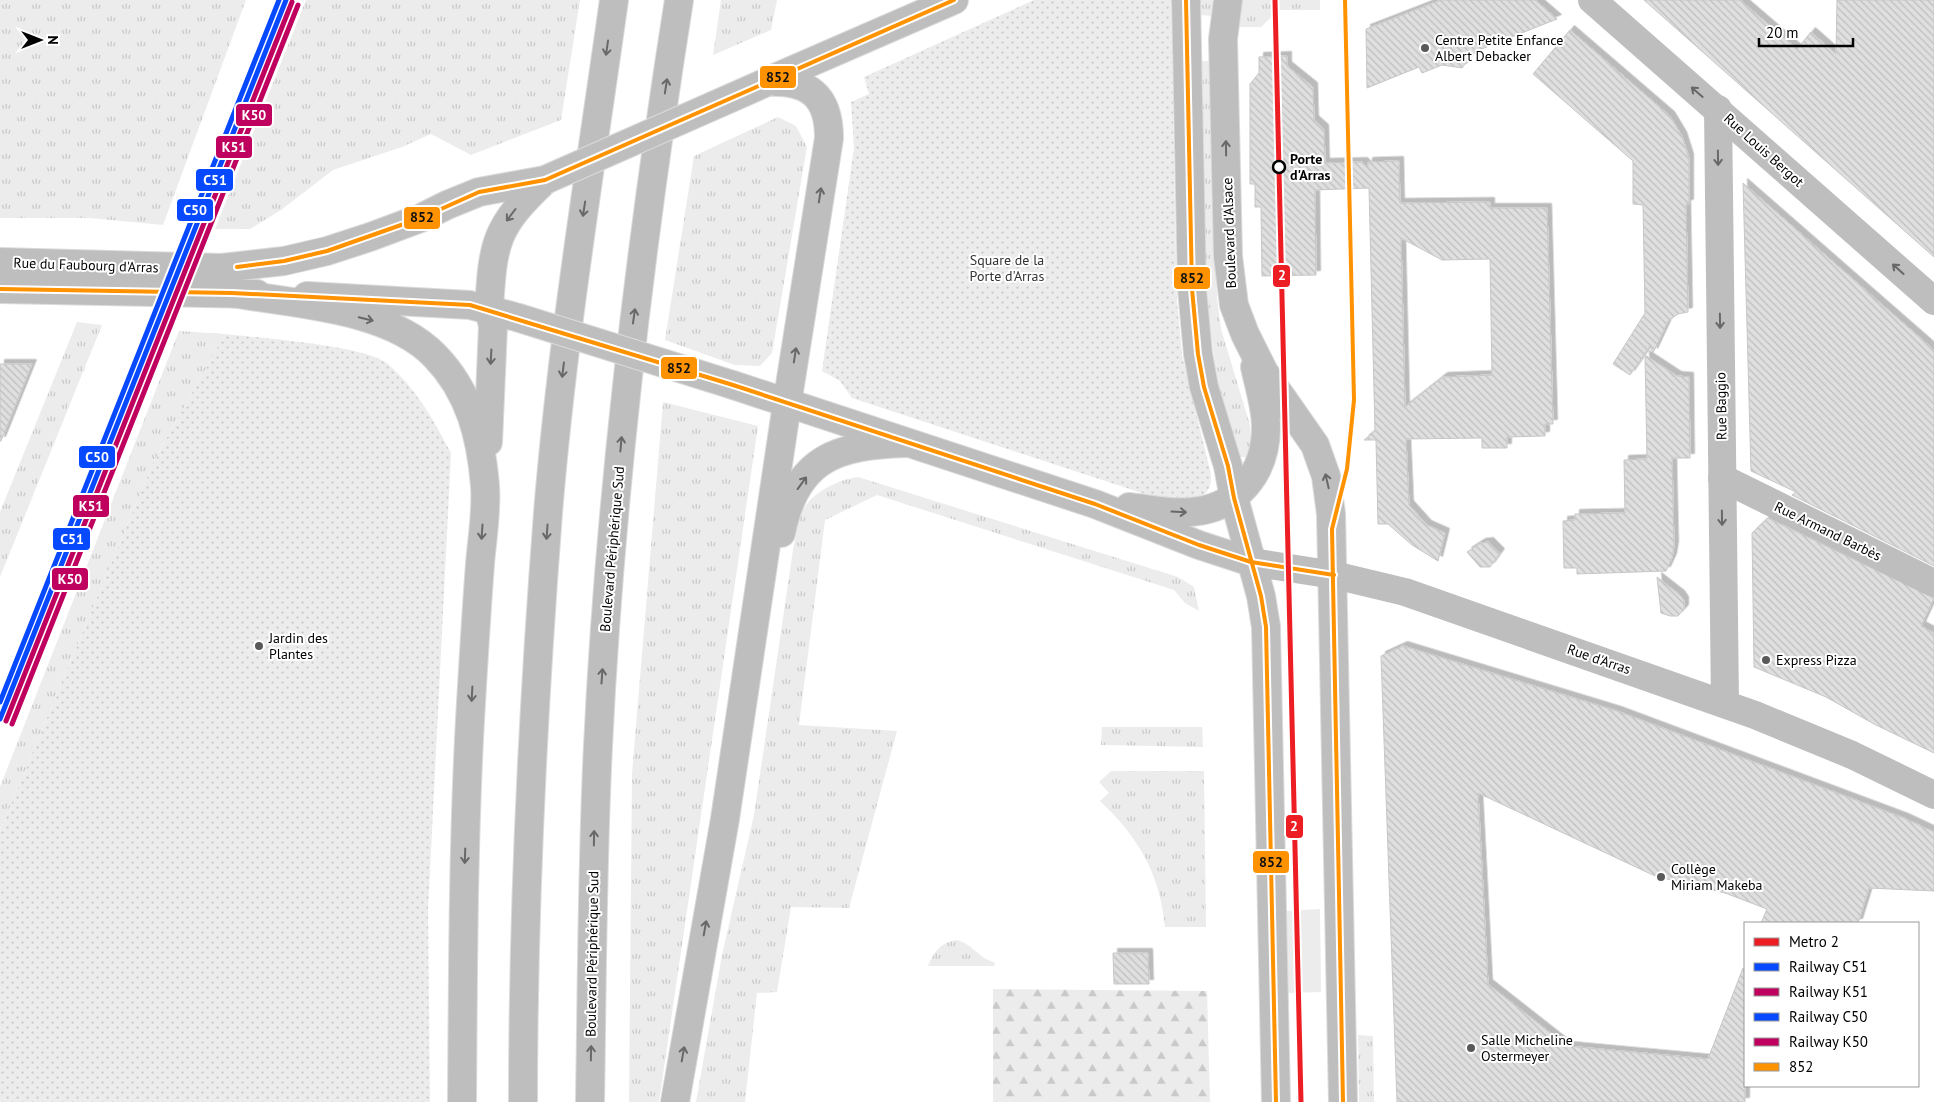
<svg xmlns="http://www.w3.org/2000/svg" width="1934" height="1102" font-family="'PT Sans',sans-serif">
<defs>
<pattern id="grass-tufts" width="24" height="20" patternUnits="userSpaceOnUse" patternTransform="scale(1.25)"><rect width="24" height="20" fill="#ececec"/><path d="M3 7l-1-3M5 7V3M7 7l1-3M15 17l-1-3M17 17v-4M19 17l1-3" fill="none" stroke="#c9c9c9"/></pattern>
<pattern id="forest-firs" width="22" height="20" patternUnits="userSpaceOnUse" patternTransform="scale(1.25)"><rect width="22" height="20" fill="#ececec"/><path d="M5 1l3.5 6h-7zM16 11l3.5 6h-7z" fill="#c9c9c9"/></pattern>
<pattern id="park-dots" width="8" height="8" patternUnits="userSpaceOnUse" patternTransform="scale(1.25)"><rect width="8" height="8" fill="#ececec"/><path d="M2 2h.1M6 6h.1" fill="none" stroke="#c9c9c9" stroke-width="1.8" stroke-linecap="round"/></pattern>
<pattern id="building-back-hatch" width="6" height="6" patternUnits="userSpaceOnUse" patternTransform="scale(1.25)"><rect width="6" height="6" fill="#dfdfdf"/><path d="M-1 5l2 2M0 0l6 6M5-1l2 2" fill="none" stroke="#bebebe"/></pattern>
<filter id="shadow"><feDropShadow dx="4.5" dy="-4.5" stdDeviation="0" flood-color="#0004"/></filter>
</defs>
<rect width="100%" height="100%" fill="#fff"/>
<g fill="url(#grass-tufts)">
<polygon points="0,0 246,0 163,225 90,218 0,218"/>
<polygon points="306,0 580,0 561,120 471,155 431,134 402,147 333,170 281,210 250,229 215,229"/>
<polygon points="721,0 777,0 771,30 713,55"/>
<polygon points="1201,0 1213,0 1211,16 1201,15"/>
<polygon points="1242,0 1320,0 1320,10 1279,10 1261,27 1239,27"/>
<path d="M 1202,61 L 1211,61 L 1217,299 L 1221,329 L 1250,425 L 1251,439 L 1247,457 L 1238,457 C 1229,424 1218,391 1214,357 C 1200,260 1204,160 1202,61 Z"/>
<polygon points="778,117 796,126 807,147 772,353 760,366 735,365 665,340 694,156"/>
<polygon points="77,322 102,325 0,577 0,512"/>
<polygon points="179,331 225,334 154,461 0,831 0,787"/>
<polygon points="663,402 758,426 659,1102 629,1102 632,774"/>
<path d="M 858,477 L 1178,577 L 1194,587 L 1199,611 L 1185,603 L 1174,590 L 877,495 L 825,520 L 799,725 L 897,731 L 849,908 L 791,907 L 777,992 L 757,993 L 745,1102 L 696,1102 L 722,955 L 754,815 L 793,550 C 796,538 797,522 802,511 C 813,492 837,480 858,477 Z"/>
<polygon points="1102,727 1202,727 1203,747 1101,745"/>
<path d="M 1111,771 L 1204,771 L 1206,927 L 1165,927 C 1160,874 1139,838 1100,801 L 1109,793 L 1099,782 Z"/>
<path d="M 956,940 C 973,943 977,958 994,962 L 995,966 L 928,966 C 934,952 940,943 956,940 Z"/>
<polygon points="1358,1035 1373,1036 1374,1102 1359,1102"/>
</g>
<polygon fill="url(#forest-firs)" points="993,989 1207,991 1210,1102 993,1102"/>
<g fill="url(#park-dots)">
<path d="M 1034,0 L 1171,0 L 1177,301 L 1182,355 L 1211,474 C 1211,479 1211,486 1208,490 C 1196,509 1166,499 1148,495 L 852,398 L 840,381 L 822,371 L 854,148 L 851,102 L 869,94 L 864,77 Z"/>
<path d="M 225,334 C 259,338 365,345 388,364 C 417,390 433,419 451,453 L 428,910 L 430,1102 L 0,1102 L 0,831 L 154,461 Z"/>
</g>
<polygon fill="#ececec" points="1320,909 1321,992 1287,993 1287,911"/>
<g fill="url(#building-back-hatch)" stroke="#c7c7c7" fill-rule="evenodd" filter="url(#shadow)">
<polygon points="1441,0 1535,0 1557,19 1474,52 1462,68 1442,65 1422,73 1419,67 1367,88 1366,29"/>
<polygon points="1644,0 1740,0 1797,49 1811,32 1836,54 1837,0 1934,0 1934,257"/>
<polygon points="1570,30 1670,116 1682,136 1689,158 1689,204 1686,204 1688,312 1678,314 1668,321 1653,353 1650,346 1630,375 1613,364 1645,313 1643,205 1633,204 1633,161 1533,74"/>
<path d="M 1287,56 L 1287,66 L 1313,87 L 1314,120 L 1324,129 L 1325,163 L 1363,162 L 1368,167 L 1368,162 L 1399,161 L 1400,203 L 1490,202 L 1490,208 L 1547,208 L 1553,424 L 1545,424 L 1545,436 L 1507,437 L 1507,448 L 1482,448 L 1482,438 L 1406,439 L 1409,505 L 1427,525 L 1445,533 L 1438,561 L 1412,545 L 1388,524 L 1378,524 L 1376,440 L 1364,440 L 1375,431 L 1369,188 L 1315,190 L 1316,275 L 1262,276 L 1261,207 L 1255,207 L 1255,184 L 1250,184 L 1250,84 L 1259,73 L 1259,57 ZM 1401,238 L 1442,260 L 1490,259 L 1492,375 L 1443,377 L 1405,407 Z"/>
<polygon points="1743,183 1934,350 1934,566 1792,495 1796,492 1751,471"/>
<polygon points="1645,355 1677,376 1689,377 1690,458 1672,458 1674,546 1672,558 1666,571 1577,574 1577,568 1564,568 1563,521 1575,520 1575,514 1625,513 1624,460 1647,459"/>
<polygon points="0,364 32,364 1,441 0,441"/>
<polygon points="1768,518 1934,598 1921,626 1934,633 1934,753 1874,724 1826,697 1754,667 1752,533"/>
<polygon points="1489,542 1500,553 1490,567 1480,567 1467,552 1481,543"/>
<polygon points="1657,577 1680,595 1684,601 1684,609 1678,616 1670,616 1661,613"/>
<polygon points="1403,646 1617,711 1904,818 1934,832 1934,891 1869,888 1858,923 1761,923 1767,909 1725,893 1655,876 1478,793 1488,984 1567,1046 1708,1059 1743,968 1745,969 1745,1102 1397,1102 1381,656"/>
<polygon points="1113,953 1148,953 1149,984 1114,984"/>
</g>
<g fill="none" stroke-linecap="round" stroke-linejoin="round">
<g stroke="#dbdbdb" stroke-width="30">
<g id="primary">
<polyline points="1186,0 1192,289 1198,354 1204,387 1228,466 1234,498 1261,596 1266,627 1276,1102"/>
<polyline points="1228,0 1223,39 1228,256 1234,305 1245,334 1264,372 1315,445 1326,476 1331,514 1343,1102"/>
<polyline points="770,80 954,0"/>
<path d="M 767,82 C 808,80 829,95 829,138 L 787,404"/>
<polyline points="0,262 222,268 284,261 327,251 370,237 421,218 447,205 479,192 545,180"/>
<polyline points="0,289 257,294"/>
<polyline points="307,296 470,305 512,316"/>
<path d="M 489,309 C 493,242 495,227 545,180"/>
<polyline points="733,385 1095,504 1199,545 1251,562"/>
<path d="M 1129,507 C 1149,509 1170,514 1190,512 C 1237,509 1266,473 1266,427 C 1266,408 1259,386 1255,367"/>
</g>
</g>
<g stroke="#dbdbdb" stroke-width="30">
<g id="motorway">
<path d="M 232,293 C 295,304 389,308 435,356 C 470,392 481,437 485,486 C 487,511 482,539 480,564 C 476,616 473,668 470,720 C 463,847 463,975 462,1102"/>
<polyline points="488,442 493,326 489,309"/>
<path d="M 781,533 C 796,457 838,445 907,443"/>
<path d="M 523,1102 C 523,906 533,709 548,513 C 562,341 590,171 614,0"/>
<path d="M 590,1102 C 592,983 592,865 598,746 C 610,496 640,247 679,0"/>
<polyline points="675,1102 725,819 787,404"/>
</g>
</g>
<g stroke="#bebebe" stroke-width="28">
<polyline points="1592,0 1934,301"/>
<polyline points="1718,109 1725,703"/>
<polyline points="1722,478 1934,583"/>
</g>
<polyline stroke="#bebebe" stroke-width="28" points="1251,562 1334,575 1405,592 1755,715 1852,755 1934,795"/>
<use href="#primary" stroke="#bebebe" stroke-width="28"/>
<use href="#motorway" stroke="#bebebe" stroke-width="28"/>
<g stroke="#dbdbdb" stroke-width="30" stroke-linecap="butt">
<g id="primary-bridge">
<polyline points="545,180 767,82"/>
<polyline points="516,317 733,385"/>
</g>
</g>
<use href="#primary-bridge" stroke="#bebebe" stroke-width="28"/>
<g stroke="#fff" stroke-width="8">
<g id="bus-1">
<polyline points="1186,0 1192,289 1198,354 1204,387 1228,466 1234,498 1261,596 1266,627 1276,1102"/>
<polyline points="237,267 284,261 327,251 421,218 479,192 545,180 954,0"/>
<polyline points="0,289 232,293 470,305 733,385 1095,504 1199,545 1251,562 1334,575"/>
<polyline points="1343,1102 1332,529 1347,469 1354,400 1345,0"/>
</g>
</g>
<use href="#bus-1" stroke="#ff9200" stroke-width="4"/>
<g stroke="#fff" stroke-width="9">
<polyline id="rail-1" points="0,719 286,0"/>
</g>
<g stroke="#fff" stroke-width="9">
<polyline id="rail-2" points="6,721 292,2"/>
</g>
<g stroke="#fff" stroke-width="9">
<polyline id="rail-3" points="0,702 279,0"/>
</g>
<g stroke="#fff" stroke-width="9">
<polyline id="rail-4" points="12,724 298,5"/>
</g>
<use href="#rail-1" stroke="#0749ff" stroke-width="5"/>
<use href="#rail-2" stroke="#bf005f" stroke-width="5"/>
<use href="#rail-3" stroke="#0749ff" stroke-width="5"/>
<use href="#rail-4" stroke="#bf005f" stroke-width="5"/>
<g stroke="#fff" stroke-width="9">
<polyline id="metro-1" points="1275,0 1301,1102"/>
</g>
<use href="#metro-1" stroke="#ed1d24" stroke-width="5"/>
</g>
<defs><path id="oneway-shaft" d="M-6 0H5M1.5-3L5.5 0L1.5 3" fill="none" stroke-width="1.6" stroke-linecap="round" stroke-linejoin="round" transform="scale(1.25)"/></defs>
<g stroke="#686868">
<use href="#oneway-shaft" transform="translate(607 48) rotate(98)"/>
<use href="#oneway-shaft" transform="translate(666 86) rotate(-81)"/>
<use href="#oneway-shaft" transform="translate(1697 92) rotate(-139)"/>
<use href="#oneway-shaft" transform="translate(1226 148) rotate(-91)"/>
<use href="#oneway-shaft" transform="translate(1718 158) rotate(89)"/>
<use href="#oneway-shaft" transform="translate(820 195) rotate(-81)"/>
<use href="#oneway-shaft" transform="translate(584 209) rotate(99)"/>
<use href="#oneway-shaft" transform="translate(511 215) rotate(127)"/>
<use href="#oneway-shaft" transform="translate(1898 269) rotate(-138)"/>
<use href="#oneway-shaft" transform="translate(634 316) rotate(-82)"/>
<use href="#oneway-shaft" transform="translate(366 319) rotate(14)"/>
<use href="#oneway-shaft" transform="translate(1720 321) rotate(89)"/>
<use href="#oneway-shaft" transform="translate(795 355) rotate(-81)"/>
<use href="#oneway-shaft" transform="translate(491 357) rotate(93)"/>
<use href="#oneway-shaft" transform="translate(563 370) rotate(97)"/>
<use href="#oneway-shaft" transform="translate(621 444) rotate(-85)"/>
<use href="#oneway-shaft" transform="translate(1327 481) rotate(-103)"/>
<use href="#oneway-shaft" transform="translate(802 483) rotate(-54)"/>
<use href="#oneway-shaft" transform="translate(1179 512) rotate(3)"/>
<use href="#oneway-shaft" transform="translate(1722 518) rotate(89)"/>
<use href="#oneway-shaft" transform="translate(482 532) rotate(94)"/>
<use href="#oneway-shaft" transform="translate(547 532) rotate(94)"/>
<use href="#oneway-shaft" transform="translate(602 676) rotate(-86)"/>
<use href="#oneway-shaft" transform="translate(472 694) rotate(93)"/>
<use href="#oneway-shaft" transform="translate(594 838) rotate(-89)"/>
<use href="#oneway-shaft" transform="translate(465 856) rotate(92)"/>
<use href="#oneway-shaft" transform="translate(705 928) rotate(-80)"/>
<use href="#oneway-shaft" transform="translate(591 1053) rotate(-89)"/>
<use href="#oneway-shaft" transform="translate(683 1054) rotate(-80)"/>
</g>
<g fill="#595959" stroke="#fff" stroke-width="2">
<circle cx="1425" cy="48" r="5"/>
<circle cx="259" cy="646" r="5"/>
<circle cx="1766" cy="660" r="5"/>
<circle cx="1661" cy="877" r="5"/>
<circle cx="1471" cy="1048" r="5"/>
</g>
<circle fill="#fff" stroke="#000" stroke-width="2.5" cx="1279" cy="167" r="6"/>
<g text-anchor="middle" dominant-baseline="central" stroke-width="4" stroke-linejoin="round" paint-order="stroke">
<g font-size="14" fill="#000" stroke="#fff" text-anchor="start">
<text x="1435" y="40">Centre Petite Enfance<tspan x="1435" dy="16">Albert Debacker</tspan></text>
<text x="269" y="638">Jardin des<tspan x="269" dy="16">Plantes</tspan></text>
<text x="1776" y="660">Express Pizza</text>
<text x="1671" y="869">Collège<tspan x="1671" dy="16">Miriam Makeba</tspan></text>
<text x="1481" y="1040">Salle Micheline<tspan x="1481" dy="16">Ostermeyer</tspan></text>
</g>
<g font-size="14" fill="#000" stroke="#fff">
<text transform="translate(1764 150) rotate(42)">Rue Louis Bergot</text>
<text transform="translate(1229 233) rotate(-92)">Boulevard d'Alsace</text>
<text transform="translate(86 265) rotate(2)">Rue du Faubourg d'Arras</text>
<text transform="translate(1721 406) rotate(-91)">Rue Baggio</text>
<text transform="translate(1828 531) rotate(26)">Rue Armand Barbès</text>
<text transform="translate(612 549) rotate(-85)">Boulevard Périphérique Sud</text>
<text transform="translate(1599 659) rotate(19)">Rue d'Arras</text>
<text transform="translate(592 954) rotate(-89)">Boulevard Périphérique Sud</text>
</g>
<g font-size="14" font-weight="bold" fill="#000" stroke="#fff" text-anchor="start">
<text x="1290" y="159">Porte<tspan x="1290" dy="16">d'Arras</tspan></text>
</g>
<g font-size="14" fill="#333" stroke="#fff">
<text x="1007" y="260">Square de la<tspan x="1007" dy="16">Porte d'Arras</tspan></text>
</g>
</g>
<g stroke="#fff" stroke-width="2">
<rect x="759" y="65" width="38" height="24" rx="5" fill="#ff9200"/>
<rect x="235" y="103" width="38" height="24" rx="5" fill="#bf005f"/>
<rect x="215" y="135" width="38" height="24" rx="5" fill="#bf005f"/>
<rect x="195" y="168" width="39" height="24" rx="5" fill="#0749ff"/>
<rect x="176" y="198" width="38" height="24" rx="5" fill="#0749ff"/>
<rect x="403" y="206" width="38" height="24" rx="5" fill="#ff9200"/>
<rect x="1272" y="264" width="19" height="24" rx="5" fill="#ed1d24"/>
<rect x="1173" y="266" width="38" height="24" rx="5" fill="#ff9200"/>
<rect x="660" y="356" width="38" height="24" rx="5" fill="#ff9200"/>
<rect x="78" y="445" width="38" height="24" rx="5" fill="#0749ff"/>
<rect x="72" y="494" width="38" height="24" rx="5" fill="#bf005f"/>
<rect x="52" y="527" width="39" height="24" rx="5" fill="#0749ff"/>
<rect x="51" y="567" width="38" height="24" rx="5" fill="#bf005f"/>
<rect x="1285" y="814" width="19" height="25" rx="5" fill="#ed1d24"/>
<rect x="1252" y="850" width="38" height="24" rx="5" fill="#ff9200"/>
</g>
<g font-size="14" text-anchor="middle" font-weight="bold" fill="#fff">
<text x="254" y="120">K50</text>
<text x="234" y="152">K51</text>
<text x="215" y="185">C51</text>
<text x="195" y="215">C50</text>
<text x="1282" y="280">2</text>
<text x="97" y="462">C50</text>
<text x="91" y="511">K51</text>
<text x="72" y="544">C51</text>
<text x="70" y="584">K50</text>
<text x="1294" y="831">2</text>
</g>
<g font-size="14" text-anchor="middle" font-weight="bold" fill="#111">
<text x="778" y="82">852</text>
<text x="422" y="222">852</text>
<text x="1192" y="283">852</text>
<text x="679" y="373">852</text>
<text x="1271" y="867">852</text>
</g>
<rect x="1744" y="922" width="175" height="165" fill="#ffffff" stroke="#999999"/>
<rect x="1754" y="938" width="25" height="8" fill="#ed1d24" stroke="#999999"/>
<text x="1789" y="947" font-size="15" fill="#000000">Metro 2</text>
<rect x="1754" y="963" width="25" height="8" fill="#0749ff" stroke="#999999"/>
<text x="1789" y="972" font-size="15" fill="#000000">Railway C51</text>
<rect x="1754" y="988" width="25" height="8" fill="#bf005f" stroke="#999999"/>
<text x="1789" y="997" font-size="15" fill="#000000">Railway K51</text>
<rect x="1754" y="1013" width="25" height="8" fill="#0749ff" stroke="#999999"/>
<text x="1789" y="1022" font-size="15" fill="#000000">Railway C50</text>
<rect x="1754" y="1038" width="25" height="8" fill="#bf005f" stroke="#999999"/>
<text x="1789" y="1047" font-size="15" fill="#000000">Railway K50</text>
<rect x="1754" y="1063" width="25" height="8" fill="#ff9200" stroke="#999999"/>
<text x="1789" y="1072" font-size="15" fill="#000000">852</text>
<g transform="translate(40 40) rotate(90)" stroke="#ffffff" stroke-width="4" paint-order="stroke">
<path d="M0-4L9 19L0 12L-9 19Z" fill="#000000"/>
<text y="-8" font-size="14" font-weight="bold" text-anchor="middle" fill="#000000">N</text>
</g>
<path d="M1759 38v8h94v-8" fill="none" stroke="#000000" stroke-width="2.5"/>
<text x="1766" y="38" font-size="15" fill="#000000" stroke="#ffffff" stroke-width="4" paint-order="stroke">20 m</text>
</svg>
